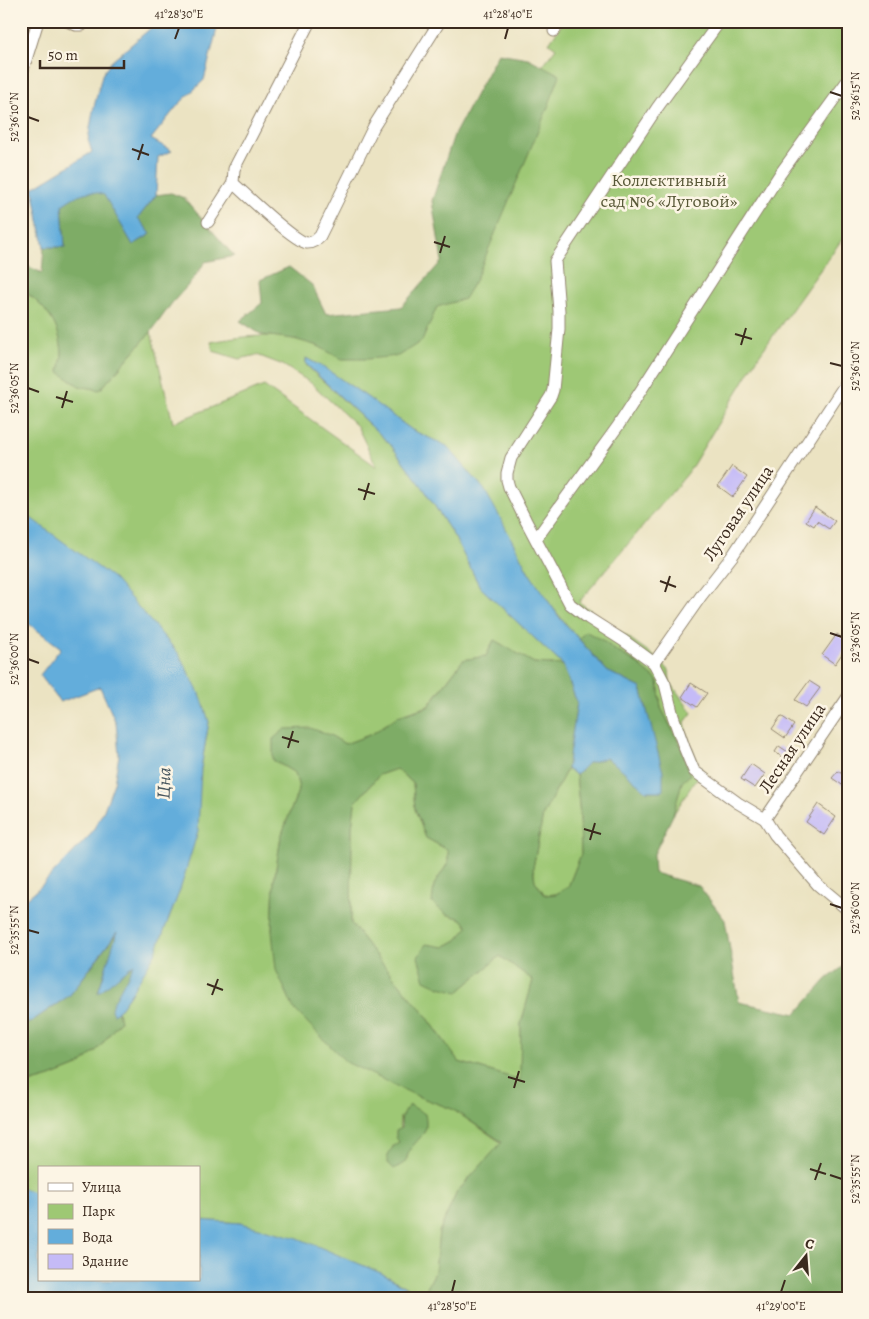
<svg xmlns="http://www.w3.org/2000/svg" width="869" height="1319" font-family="Alegreya,serif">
<rect width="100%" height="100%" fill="#fcf5e5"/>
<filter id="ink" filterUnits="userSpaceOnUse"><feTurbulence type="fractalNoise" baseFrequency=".02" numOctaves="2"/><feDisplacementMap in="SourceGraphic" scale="10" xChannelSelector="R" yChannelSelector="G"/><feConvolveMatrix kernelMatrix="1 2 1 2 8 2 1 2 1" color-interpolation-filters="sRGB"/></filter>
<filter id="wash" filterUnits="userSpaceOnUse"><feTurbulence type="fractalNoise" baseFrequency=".0096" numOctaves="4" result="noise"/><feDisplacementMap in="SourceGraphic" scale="20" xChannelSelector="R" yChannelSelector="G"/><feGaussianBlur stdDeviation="1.12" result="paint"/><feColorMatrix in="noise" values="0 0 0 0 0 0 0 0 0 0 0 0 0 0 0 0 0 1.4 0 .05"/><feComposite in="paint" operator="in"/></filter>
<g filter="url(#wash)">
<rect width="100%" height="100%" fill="#ebe3c2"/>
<g fill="#9ec874" stroke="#6c7949" fill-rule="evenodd">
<path d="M 564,21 L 848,21 L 848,231 L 760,354 L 688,473 L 579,602 L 650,653 L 669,670 L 670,682 L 692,713 L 685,722 L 687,735 L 699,766 L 709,777 L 696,779 L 673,815 L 682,782 L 681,746 L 661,708 L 658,681 L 634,661 L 616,651 L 602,640 L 585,632 L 579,639 C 557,614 535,587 520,556 L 442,444 L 412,430 L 367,397 L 326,369 L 306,358 L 306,365 L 390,444 L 424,489 L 455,538 L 480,587 L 563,665 L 534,663 L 494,640 L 486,656 L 463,660 L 428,706 L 398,716 L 372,734 L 345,744 L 330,735 L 273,760 L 295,773 L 299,788 L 281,837 L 274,881 L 272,931 L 417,1096 L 452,1109 L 502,1143 L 457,1192 L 439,1232 L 435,1272 L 423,1296 L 381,1273 L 240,1223 L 199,1220 L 199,1168 L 39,1168 L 39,1194 L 21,1188 L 21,1082 L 25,1084 L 50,1077 L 80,1065 L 99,1048 L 119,1021 L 118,1011 L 133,990 L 201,768 L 209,722 L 32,519 L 21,511 L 21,289 C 44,305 60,323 62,353 C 62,359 60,366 59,372 L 100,390 L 151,332 L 173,423 L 264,386 L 377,467 L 357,426 L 311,383 L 283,365 L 257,355 L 239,359 L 213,351 L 211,342 C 247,335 283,332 318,346 C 326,349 334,354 341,359 L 422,341 L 529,83 L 556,48 L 549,43 ZM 400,1117 L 408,1152 L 406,1162 L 392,1147 L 399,1142 Z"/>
<polygon points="396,769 413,783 415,809 426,838 448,850 448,863 434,885 446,914 462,919 468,927 457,940 444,947 458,992 500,956 533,980 521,1024 520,1080 459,1062 425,1014 380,961 351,923 352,827 355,803 379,775"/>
<polygon points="567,769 576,775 580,815 581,854 568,887 556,894 545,895 535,881 533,868 543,815"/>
</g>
<g fill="#7eac66" stroke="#5c6b42" fill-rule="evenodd">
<polygon points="498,53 528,58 560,75 548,107 476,279 464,299 437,307 422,341 398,356 367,359 341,359 318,346 294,339 262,335 240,321 262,303 260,280 289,267 312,285 326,314 401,307 442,261 432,201 454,135"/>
<path d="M 95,191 L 104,194 L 133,245 L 151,234 L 138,218 L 156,195 L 171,193 L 184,198 L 234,256 L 205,262 L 191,282 L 172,303 L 151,332 L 100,390 L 79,386 L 59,372 C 60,366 62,359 62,353 C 60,323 44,305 21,289 L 21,263 L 42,273 L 44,247 L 65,247 L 62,205 L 78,194 Z"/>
<path d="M 585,631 L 602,640 L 616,651 L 634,661 L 658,681 L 661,708 L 681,746 L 690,775 L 682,782 L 673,815 L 653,856 L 654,873 L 699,886 L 725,920 L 739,1002 L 796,1014 L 827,979 L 848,963 L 848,1298 L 426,1298 L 423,1296 L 435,1272 L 439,1232 L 457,1192 L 502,1142 L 452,1109 L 417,1096 L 346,1062 L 294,1009 L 276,970 L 272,931 L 274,881 L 281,837 L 299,788 L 295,773 L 273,760 L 273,739 L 285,729 L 310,728 L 330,735 L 345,744 L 372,734 L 398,716 L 428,707 L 463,660 L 486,656 L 494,640 L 534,663 L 563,665 L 577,703 L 567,769 L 543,815 L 533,868 L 535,881 L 545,895 L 556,894 L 568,887 L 581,854 L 580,815 L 576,775 L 588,763 L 605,758 L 619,766 L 646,791 L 663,791 L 649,720 L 641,688 L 607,671 L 579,639 ZM 396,769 L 413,783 L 415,809 L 426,838 L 448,850 L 448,863 L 434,885 L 432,903 L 446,914 L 462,919 L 468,927 L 457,940 L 444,947 L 426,944 L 418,957 L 425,980 L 440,987 L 458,992 L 500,956 L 533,980 L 521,1024 L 520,1080 L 459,1062 L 425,1014 L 380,961 L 351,923 L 352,827 L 355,803 L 379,775 Z"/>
<polygon points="119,930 98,992 135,962 113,1013 118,1011 120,1021 99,1048 80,1065 50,1077 25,1084 21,1082 21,1027 32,1021 70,995"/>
<path d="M 410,1105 L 425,1114 C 426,1119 427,1125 425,1130 C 419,1143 409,1144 406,1162 L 394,1169 L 387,1162 C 388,1152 391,1148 399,1142 L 396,1137 L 396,1131 L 401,1128 C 401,1117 402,1112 410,1105 Z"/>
</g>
<g fill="#63addb" stroke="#4f6c7c">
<path d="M 159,21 L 219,21 L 204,80 L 178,105 L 151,139 L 172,151 L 158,157 L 156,195 L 138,218 L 151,234 L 133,245 L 104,195 C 87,188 77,195 62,205 L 65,247 L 44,247 L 33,188 L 92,152 L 88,140 L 93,111 L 102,75 L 111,62 Z"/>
<polygon points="306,358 326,369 367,397 412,430 447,446 484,489 502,521 529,573 560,618 607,671 641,688 663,772 663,791 646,791 619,767 606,758 588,763 576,775 567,769 577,703 563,665 480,587 455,538 424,489 390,444 306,364"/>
<polygon points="21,511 113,578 179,654 202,699 209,722 201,768 198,831 180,890 155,954 133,990 118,1011 113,1014 111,1010 112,1005 134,964 98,993 117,932 70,995 32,1021 21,1027 21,903 39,888 91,834 104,810 114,783 119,755 116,723 100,687 60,702 40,675 61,648 21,618"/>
<polygon points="21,1188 39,1194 39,1280 199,1280 199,1220 240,1223 298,1238 381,1273 426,1298 21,1298"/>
</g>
<g id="blocks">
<g fill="#c5bbf7">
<polygon points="732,466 747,477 733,497 718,486"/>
<polygon points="815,507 835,521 829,529 817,521 814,526 806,521"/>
<polygon points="837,634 848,642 848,645 835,664 822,655"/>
<polygon points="809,681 820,688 806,707 795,700"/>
<polygon points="691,683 707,693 697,707 682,697"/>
<polygon points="781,716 794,725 785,738 772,729"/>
<polygon points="779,746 794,756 790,763 775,752"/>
<polygon points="751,764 765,774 755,788 741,779"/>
<polygon points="838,771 848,778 848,789 832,778"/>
<polygon points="818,804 836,817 824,835 806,822"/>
</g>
</g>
</g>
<g filter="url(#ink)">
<use href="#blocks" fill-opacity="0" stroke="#938670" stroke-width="1"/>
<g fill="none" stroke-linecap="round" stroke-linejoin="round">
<g stroke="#938670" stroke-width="13">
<g id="minor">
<polyline points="67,21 76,25 82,25 84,21"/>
<path d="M 310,21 L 234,169 L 233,183 C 245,194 294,241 307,243 C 313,243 316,240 320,236 L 374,126 L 440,21"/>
<polyline points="720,21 657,108 555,261 559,311 559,329 553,390 551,396 511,458 507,473 507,480 509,487 526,521 570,604 588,618 624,641 654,663 665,684 673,716 684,747 694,771 738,803 765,819 775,835 818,885 848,910"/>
<polyline points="554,31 560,21"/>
<polyline points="21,76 38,21"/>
<polyline points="208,222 233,183"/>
<polyline points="536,539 618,426 780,174 848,80"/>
<polyline points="654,663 701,596 733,555 848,380"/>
<polyline points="765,819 848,697"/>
</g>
</g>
<use href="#minor" stroke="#fff" stroke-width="11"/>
</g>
</g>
<path fill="none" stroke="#3b2a1e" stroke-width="2" d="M 175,39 L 179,28M 505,39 L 508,28M 830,92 L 842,96M 28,117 L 39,121M 132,149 L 149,155M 138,160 L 143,144M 434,242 L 450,247M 440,253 L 445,236M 735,334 L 752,339M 741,345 L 746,328M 830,363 L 842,366M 28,388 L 39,392M 56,397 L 73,402M 62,408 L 67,391M 358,489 L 375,494M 364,500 L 369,483M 660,581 L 676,587M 665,592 L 670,576M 830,633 L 842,637M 28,659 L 39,663M 282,737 L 299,742M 288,748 L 293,731M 584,829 L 601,834M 590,840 L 595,823M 830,904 L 842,908M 28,930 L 39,933M 207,984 L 223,990M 212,995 L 218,979M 508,1077 L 525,1082M 514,1088 L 519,1071M 810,1169 L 826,1174M 830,1175 L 842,1179M 815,1180 L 821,1163M 452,1292 L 455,1280M 781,1292 L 785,1280"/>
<g text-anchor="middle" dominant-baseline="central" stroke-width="5" stroke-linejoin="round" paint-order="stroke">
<g font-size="18" fill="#595938" stroke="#fcf5e5">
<text x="669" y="180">Коллективный<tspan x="669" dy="21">сад №6 «Луговой»</tspan></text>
</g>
<g font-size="18" fill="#3b2a1e" stroke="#fcf5e5">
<text transform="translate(738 513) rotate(-56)">Луговая улица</text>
<text transform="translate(792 748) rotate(-56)">Лесная улица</text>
</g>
<g font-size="19" font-style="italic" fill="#495860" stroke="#fcf5e5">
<text transform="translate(164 783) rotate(-88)">Цна</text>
</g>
</g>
<rect width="869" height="1319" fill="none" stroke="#fcf5e5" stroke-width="55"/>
<rect x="38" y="1166" width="162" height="115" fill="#fcf5e5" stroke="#afa495"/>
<rect x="48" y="1183" width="25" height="8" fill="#ffffff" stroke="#afa495"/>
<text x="82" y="1192" font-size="15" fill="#3b2a1e">Улица</text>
<rect x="48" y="1204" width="25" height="15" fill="#9ec874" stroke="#afa495"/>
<text x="82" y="1216" font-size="15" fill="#3b2a1e">Парк</text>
<rect x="48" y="1229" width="25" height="15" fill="#63addb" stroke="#afa495"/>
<text x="82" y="1242" font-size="15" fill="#3b2a1e">Вода</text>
<rect x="48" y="1254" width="25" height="15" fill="#c5bbf7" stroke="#afa495"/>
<text x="82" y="1266" font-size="15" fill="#3b2a1e">Здание</text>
<g transform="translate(806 1256) rotate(17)" stroke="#fcf5e5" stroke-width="4" paint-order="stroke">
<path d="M0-4L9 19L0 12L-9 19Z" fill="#3b2a1e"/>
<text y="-8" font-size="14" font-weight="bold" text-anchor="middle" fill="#3b2a1e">С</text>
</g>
<path d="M40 60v8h84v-8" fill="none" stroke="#3b2a1e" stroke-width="2.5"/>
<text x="48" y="60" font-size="15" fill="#3b2a1e" stroke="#fcf5e5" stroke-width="4" paint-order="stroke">50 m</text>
<rect x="28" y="28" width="814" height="1264" fill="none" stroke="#3b2a1e" stroke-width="2"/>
<g font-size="12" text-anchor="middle" fill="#3b2a1e">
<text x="179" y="18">41°28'30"E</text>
<text x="508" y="18">41°28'40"E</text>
<text transform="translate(855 96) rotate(-90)" y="4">52°36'15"N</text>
<text transform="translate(14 117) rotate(-90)" y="4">52°36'10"N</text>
<text transform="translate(855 366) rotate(-90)" y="4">52°36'10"N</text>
<text transform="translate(14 388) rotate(-90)" y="4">52°36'05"N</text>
<text transform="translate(855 637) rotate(-90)" y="4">52°36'05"N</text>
<text transform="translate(14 659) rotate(-90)" y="4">52°36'00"N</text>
<text transform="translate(855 908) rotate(-90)" y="4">52°36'00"N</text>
<text transform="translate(14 930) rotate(-90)" y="4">52°35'55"N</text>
<text transform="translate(855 1179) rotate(-90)" y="4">52°35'55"N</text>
<text x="452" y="1310">41°28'50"E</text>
<text x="781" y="1310">41°29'00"E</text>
</g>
</svg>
